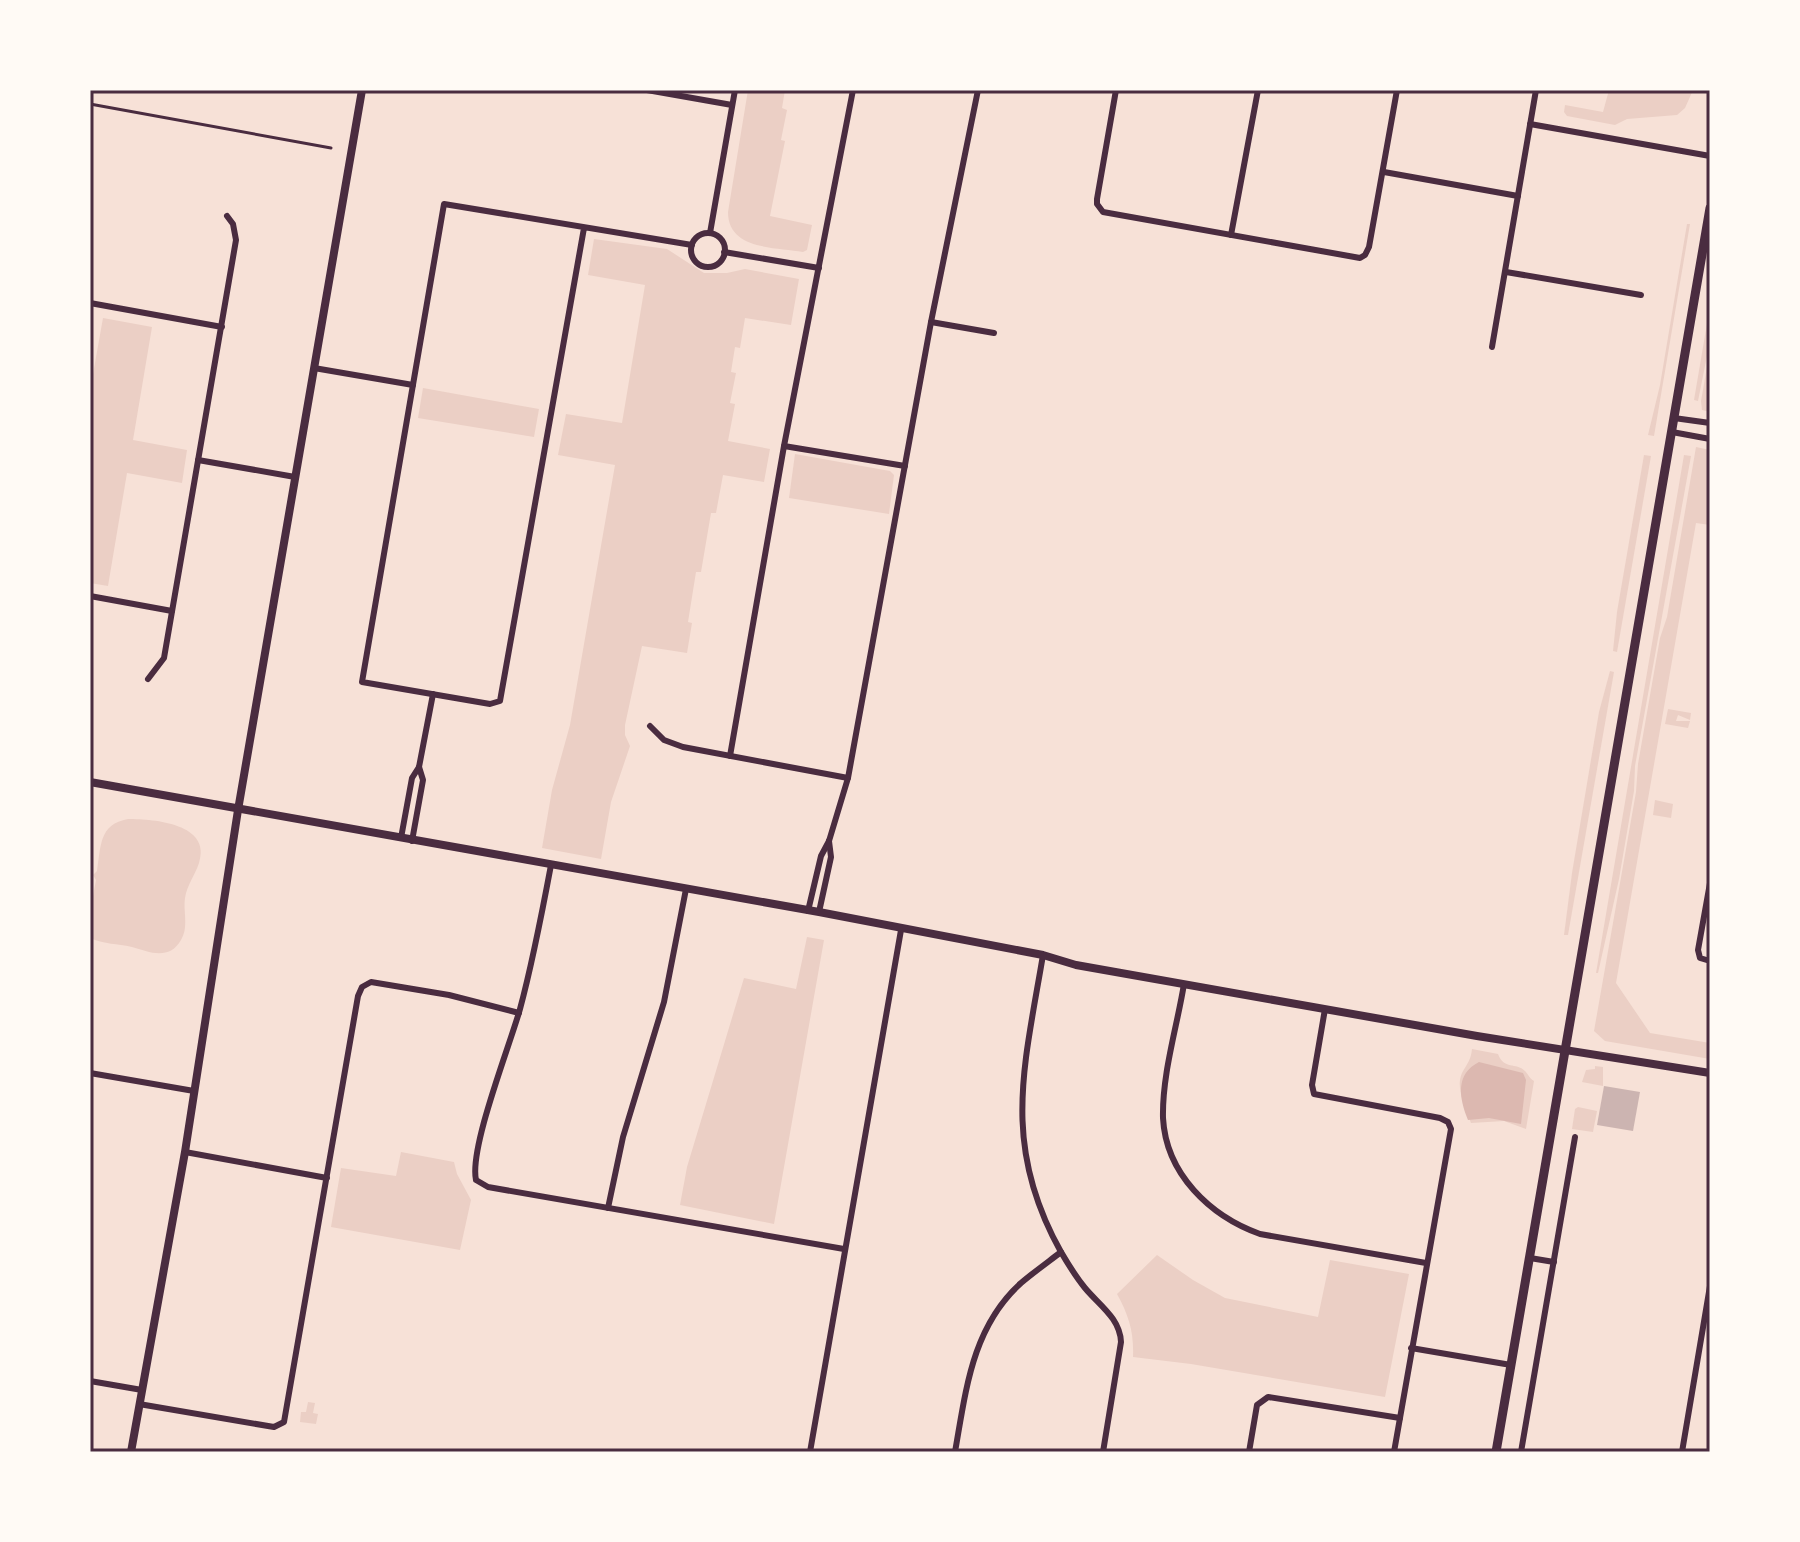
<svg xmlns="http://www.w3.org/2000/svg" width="1800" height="1542" font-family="'Varela Round',sans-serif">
<rect width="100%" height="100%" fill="#f7e1d7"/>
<g fill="#ebcfc5">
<path d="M 748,90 L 785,90 L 782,108 L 787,110 L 781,140 L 785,141 L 770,216 L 812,225 L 807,250 L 803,252 C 775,247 728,250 728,212 Z"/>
<polygon points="1609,90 1693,90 1685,108 1677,115 1627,119 1615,125 1567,116 1564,112 1565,105 1603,112"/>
<polygon points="1687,224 1690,224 1654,436 1648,435 1660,385"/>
<polygon points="594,239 667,249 704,273 727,273 745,269 799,279 791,325 745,318 740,348 735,347 731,372 736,373 730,403 735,404 728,441 770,449 764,482 723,475 716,513 711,513 701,572 696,572 688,622 692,623 687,653 642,646 625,725 625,735 630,746 611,802 601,859 542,848 552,790 570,725 615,465 558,455 566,414 622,423 645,285 588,275"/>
<polygon points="1710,306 1710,341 1698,401 1694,400"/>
<polygon points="103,318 152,327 133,440 187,450 182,483 127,473 108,586 90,583 90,391"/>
<polygon points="1710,350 1710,412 1702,410 1701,401"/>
<polygon points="423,388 539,409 534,437 418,418"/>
<polygon points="1696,447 1710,450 1710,525 1696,523 1616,983 1650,1033 1710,1043 1710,1059 1605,1041 1594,1031 1636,792 1638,764 1660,638 1667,617"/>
<polygon points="795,454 890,471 894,475 889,514 789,498"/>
<polygon points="1644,455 1651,456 1617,652 1613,651 1617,612"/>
<polygon points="1684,455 1691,456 1635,766 1634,791 1619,879 1598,973 1596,973"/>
<polygon points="1610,671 1614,672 1568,935 1564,935 1572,873 1599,712"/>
<polygon points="1668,709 1691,713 1690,720 1678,715 1676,721 1690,721 1688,728 1665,724"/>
<polygon points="1655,800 1673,804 1671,818 1653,815"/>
<path d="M 128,819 C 155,819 212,824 199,863 C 195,875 187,885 185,898 C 183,912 189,927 181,940 C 169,961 149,952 132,947 C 116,943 106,945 90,938 L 90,912 L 96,880 L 93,875 L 97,871 C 101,846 99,824 128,819 Z"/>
<polygon points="807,937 824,940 774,1224 680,1205 687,1167 744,978 796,989"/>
<path d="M 1472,1049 L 1498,1054 C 1504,1070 1516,1062 1525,1071 C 1528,1074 1530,1079 1534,1081 L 1526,1129 L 1504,1121 L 1471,1123 C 1466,1109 1455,1088 1462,1073 C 1467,1064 1471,1060 1472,1049 Z"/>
<polygon points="1595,1066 1603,1067 1603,1086 1582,1082 1586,1070 1595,1069"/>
<polygon points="1578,1107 1597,1111 1593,1132 1572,1129 1575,1109"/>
<polygon points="401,1152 454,1162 457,1174 471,1200 460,1250 331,1227 341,1168 396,1176"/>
<path d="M 1157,1255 L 1193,1280 L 1225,1298 L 1318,1317 L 1330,1260 L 1409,1274 L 1385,1397 L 1191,1364 L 1133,1357 C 1134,1332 1129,1316 1117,1294 Z"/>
<polygon points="308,1402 315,1403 313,1413 318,1414 316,1424 300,1422 301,1412 306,1412"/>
</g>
<path fill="#dcb8b0" d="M 1479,1062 L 1523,1073 L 1526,1080 L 1521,1124 L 1489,1118 L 1468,1120 C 1459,1098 1455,1074 1479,1062 Z"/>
<polygon fill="#ccb4b1" points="1604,1086 1640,1092 1633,1131 1597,1125"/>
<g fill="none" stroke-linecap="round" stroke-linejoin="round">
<polyline stroke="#4a2c40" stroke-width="3" points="90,104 331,148"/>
<g stroke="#4a2c40" stroke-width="6">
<polyline points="647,90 732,105"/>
<polyline points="1116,90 1097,199 1097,204 1103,212 1360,258 1365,255 1369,247 1397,90"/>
<polyline points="1530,124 1710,156"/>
<polyline points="1384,172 1518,196"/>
<polyline points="584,228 500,701 490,704 362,682 444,204 692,245"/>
<polyline points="710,233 735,90"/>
<circle cx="708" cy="250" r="17"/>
<polyline points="1231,235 1258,90"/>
<polyline points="724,252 819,268"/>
<polyline points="1506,272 1641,295"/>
<polyline points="90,303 222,327"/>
<polyline points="931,322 994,333"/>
<polyline points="1492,347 1536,90"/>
<polyline points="314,368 413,385"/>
<polyline points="1674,418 1710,423"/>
<polyline points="1672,432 1710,439"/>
<polyline points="784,446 905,466"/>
<polyline points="198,460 295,477"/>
<polyline points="90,596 172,611"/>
<polyline points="148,679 164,658 236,240 233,224 227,216"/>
<polyline points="650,726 664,740 683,747 848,778"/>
<polyline points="730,756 784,446 853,90"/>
<polyline points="401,838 412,778 419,767 433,694"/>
<polyline points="412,841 423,780 419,767"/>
<path d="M 551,865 C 542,913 533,961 520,1009 C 510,1045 469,1148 476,1180 L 488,1187 L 844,1249"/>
<polyline points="1710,883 1698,950 1700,958 1710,961"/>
<polyline points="808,911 821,856 829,841 848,778 931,322 978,90"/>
<polyline points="819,912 831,857 829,841"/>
<path d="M 1043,955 C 1024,1068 1001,1145 1061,1252 C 1068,1264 1076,1277 1085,1288 C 1099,1305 1120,1318 1121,1342 L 1103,1452"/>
<path d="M 1184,984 C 1177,1027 1162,1074 1163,1118 C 1166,1174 1210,1216 1260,1234 L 1426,1263"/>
<polyline points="1325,1009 1312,1085 1314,1094 1440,1118 1448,1122 1451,1129 1394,1452"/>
<polyline points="90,1073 194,1091"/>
<polyline points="185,1152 327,1178"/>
<polyline points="608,1208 623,1137 664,1002 686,889"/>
<polyline points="1530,1258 1554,1262"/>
<polyline points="1411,1348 1511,1365"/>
<polyline points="90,1381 142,1390"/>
<polyline points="139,1404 274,1427 284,1422 358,996 362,987 371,982 449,995 519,1013"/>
<polyline points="810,1452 901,930"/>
<path d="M 955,1452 C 966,1390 972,1327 1021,1283 C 1034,1272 1048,1262 1061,1252"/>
<polyline points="1249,1452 1257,1405 1268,1397 1400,1418"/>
<polyline points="1521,1452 1575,1137"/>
<polyline points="1682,1452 1710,1286"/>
</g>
<g stroke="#4a2c40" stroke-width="8">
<polyline points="90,782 819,912 1043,955 1076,965 1477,1036 1710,1073"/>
<polyline points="131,1452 185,1152 238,810 362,90"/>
</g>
<polyline stroke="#4a2c40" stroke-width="9" points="1496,1452 1710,208"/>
</g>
<rect width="1800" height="1542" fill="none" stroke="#fffaf5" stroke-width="184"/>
<rect x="92" y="92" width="1616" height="1358" fill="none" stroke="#4a2c40" stroke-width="3"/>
</svg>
